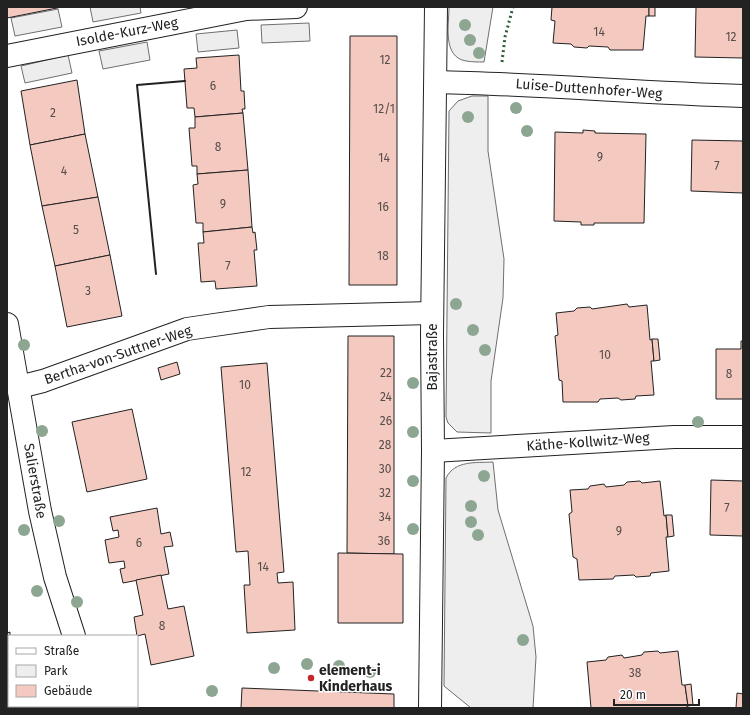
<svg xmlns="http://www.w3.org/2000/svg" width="750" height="715" font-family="'Fira Sans',sans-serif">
<rect width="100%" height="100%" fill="#fff"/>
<g fill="#eee" stroke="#6f6f6f">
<path d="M 449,7 L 493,7 L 484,62 C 478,62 472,62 466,61 C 442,57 449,24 449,7 Z"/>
<polygon points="472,96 488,96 488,151 504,259 503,298 491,381 491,433 457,432 448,423 446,417 449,111 458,101"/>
<path d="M 493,462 L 498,510 L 533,626 L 536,657 L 533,708 L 471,708 L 444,686 L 446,478 C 455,460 476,463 493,462 Z"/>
</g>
<g fill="#ededed" stroke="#6f6f6f">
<polygon points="90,7 140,7 141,13 93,22"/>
<polygon points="58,9 62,27 15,36 11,18"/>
<polygon points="309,23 310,41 262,43 261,25"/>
<polygon points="237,30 239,48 198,52 196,34"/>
<polygon points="147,42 150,60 103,69 99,51"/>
<polygon points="68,55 72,73 25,83 21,66"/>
</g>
<g fill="#f3c9c0" stroke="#222">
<polygon points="7,7 62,7 7,18"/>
<polygon points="552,7 649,7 649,16 646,16 643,50 610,50 608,47 589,46 587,48 574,47 571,44 553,43 555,21 551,20"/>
<rect x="649" y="7" width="6" height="9"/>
<polygon points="696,7 743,7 743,58 695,57"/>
<polygon points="350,36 397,36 397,285 349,285"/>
<polygon points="239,55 241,91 244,91 245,109 242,109 243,113 195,117 194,108 187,108 184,69 197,68 196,58"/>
<polygon points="77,80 85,134 30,145 21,91"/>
<polygon points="243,113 248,170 197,174 197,166 192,166 189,128 195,128 195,117"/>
<polygon points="583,130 595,131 595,133 646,134 644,223 594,223 594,225 581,225 581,222 554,221 555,132 583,133"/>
<polygon points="85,134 98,197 42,206 30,145"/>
<polygon points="692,140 743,141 743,193 691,191"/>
<polygon points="248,170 252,227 203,232 203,223 196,223 193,185 198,184 197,174"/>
<polygon points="98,197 110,255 55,266 42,206"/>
<polygon points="252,227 253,233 255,232 257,250 254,250 257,286 216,289 215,281 201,282 198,243 204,243 203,232"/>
<polygon points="110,255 122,316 67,327 55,266"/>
<polygon points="627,304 629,307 647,305 650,340 652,339 654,361 651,361 654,395 636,396 635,399 621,400 618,398 600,399 598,402 563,402 562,381 559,380 555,336 558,335 556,313 574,311 577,308 590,307 592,309"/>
<polygon points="348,336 394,336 394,554 347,553"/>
<polygon points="652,339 658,339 660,360 654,361"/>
<polygon points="741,341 743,341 743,399 716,399 716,349 741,349"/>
<polygon points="177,362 180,374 161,380 158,368"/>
<polygon points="267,363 284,572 277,573 278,583 293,582 295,630 247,633 244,585 250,585 248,551 236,552 221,367"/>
<polygon points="132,409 147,479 87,492 72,422"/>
<polygon points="711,480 743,481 743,536 710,535"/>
<polygon points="640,481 642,483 660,481 664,516 666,515 668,537 666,537 669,571 651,573 650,576 636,577 634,575 615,576 613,579 579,580 577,559 573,557 569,514 572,512 570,490 588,489 590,486 604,484 606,487 624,485 627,482"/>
<polygon points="157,508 161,534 170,532 173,546 164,547 169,574 123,583 120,569 125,568 124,561 109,563 105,540 119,537 118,530 113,531 110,517"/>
<polygon points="666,515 672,515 674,536 668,537"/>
<polygon points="338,553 403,554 403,623 338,623"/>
<polygon points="161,575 168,609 184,606 194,656 151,665 145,634 137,636 134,617 143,615 136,580"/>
<polygon points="10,632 9,697 7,697 7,633"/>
<polygon points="658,651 660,653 678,651 682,685 685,685 688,706 685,708 591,708 587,662 606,660 608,657 622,655 624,658 642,655 644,652"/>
<polygon points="691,684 693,705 688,706 685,685"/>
<polygon points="242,688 394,694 394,708 241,708"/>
<polygon points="737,693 743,694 743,708 736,708"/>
</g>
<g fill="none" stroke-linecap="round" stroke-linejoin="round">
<g stroke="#222" stroke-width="24">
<g id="minor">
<polyline points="7,56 246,9 296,7"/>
<path d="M 436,82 C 538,84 640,93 743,96"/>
<polyline points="7,324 40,511 55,577 74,636"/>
<polyline points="19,387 43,381 187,329 269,317 432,313"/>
<polyline points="433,451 674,437 743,437"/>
<polyline points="113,706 114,708"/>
<polyline points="430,708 433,451 432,334 436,7"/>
</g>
</g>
<use href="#minor" stroke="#fff" stroke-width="22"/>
<polyline stroke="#2f5e38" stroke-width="3" stroke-dasharray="2 3" stroke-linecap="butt" points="502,62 505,37 513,7"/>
<polyline stroke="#222" stroke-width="2" points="156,274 137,85 185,81"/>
</g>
<g fill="#8da692">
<circle cx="465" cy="25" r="6"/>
<circle cx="470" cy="40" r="6"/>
<circle cx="479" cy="53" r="6"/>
<circle cx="516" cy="108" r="6"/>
<circle cx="468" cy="117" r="6"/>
<circle cx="527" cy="131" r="6"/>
<circle cx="456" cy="304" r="6"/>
<circle cx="473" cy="330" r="6"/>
<circle cx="24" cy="345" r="6"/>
<circle cx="485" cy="350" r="6"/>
<circle cx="413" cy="383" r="6"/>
<circle cx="698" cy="422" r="6"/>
<circle cx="42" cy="431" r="6"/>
<circle cx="413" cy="432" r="6"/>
<circle cx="484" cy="476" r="6"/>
<circle cx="413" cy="481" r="6"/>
<circle cx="471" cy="506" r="6"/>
<circle cx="59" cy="521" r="6"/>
<circle cx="471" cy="522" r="6"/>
<circle cx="413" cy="529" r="6"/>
<circle cx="24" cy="530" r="6"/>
<circle cx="478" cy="535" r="6"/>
<circle cx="37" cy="591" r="6"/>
<circle cx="77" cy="602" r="6"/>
<circle cx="523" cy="640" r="6"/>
<circle cx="307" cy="664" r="6"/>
<circle cx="339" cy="666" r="6"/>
<circle cx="274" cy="668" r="6"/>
<circle cx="370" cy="672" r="6"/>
<circle cx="212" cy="691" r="6"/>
</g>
<circle fill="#c62828" stroke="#fff" stroke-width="1.5" cx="311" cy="678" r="4"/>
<g text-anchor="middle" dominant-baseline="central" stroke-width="3" stroke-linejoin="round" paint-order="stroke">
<g font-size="12" fill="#564c4a">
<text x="599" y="32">14</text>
<text x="731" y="37">12</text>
<text x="385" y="60">12</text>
<text x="213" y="86">6</text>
<text x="384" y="109">12/1</text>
<text x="53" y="113">2</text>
<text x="218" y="147">8</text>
<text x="600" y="157">9</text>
<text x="384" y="158">14</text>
<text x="717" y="166">7</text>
<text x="64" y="171">4</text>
<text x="223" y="204">9</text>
<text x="383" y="207">16</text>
<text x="76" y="230">5</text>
<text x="383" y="256">18</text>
<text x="228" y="266">7</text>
<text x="88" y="291">3</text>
<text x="605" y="355">10</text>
<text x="386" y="373">22</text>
<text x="729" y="374">8</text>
<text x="245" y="385">10</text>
<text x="386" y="397">24</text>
<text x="386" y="421">26</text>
<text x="385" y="445">28</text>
<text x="385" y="469">30</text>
<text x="246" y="472">12</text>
<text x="385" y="493">32</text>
<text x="727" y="508">7</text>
<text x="385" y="517">34</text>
<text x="619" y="531">9</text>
<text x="384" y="541">36</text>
<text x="139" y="543">6</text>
<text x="263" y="567">14</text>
<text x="162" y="626">8</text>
<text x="635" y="673">38</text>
</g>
<g font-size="14" fill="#222" stroke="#fff">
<text transform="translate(127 32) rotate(-11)">Isolde-Kurz-Weg</text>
<text transform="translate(589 89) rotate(4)">Luise-Duttenhofer-Weg</text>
<text transform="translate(118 355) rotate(-19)">Bertha-von-Suttner-Weg</text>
<text transform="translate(432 357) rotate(-90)">Bajastraße</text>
<text transform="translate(588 442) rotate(-4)">Käthe-Kollwitz-Weg</text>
<text transform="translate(35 481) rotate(80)">Salierstraße</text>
</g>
<g font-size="14" font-weight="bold" fill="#222" stroke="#fff" text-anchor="start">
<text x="319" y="670">element-i<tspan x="319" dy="16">Kinderhaus</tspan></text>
</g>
</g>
<rect width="750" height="715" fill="none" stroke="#222222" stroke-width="16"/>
<rect x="8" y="635" width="130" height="72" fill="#ffffff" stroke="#a7a7a7"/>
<rect x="16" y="648" width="20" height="6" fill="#ffffff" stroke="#a7a7a7"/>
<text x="44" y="655" font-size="12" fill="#222222">Straße</text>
<rect x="16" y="665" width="20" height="12" fill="#eeeeee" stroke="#a7a7a7"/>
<text x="44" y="675" font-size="12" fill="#222222">Park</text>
<rect x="16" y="685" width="20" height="12" fill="#f3c9c0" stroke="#a7a7a7"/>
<text x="44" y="695" font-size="12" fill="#222222">Gebäude</text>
<path d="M614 699v6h85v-6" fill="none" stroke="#222222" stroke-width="2"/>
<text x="620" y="699" font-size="12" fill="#222222" stroke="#ffffff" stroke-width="3" paint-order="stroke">20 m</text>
</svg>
